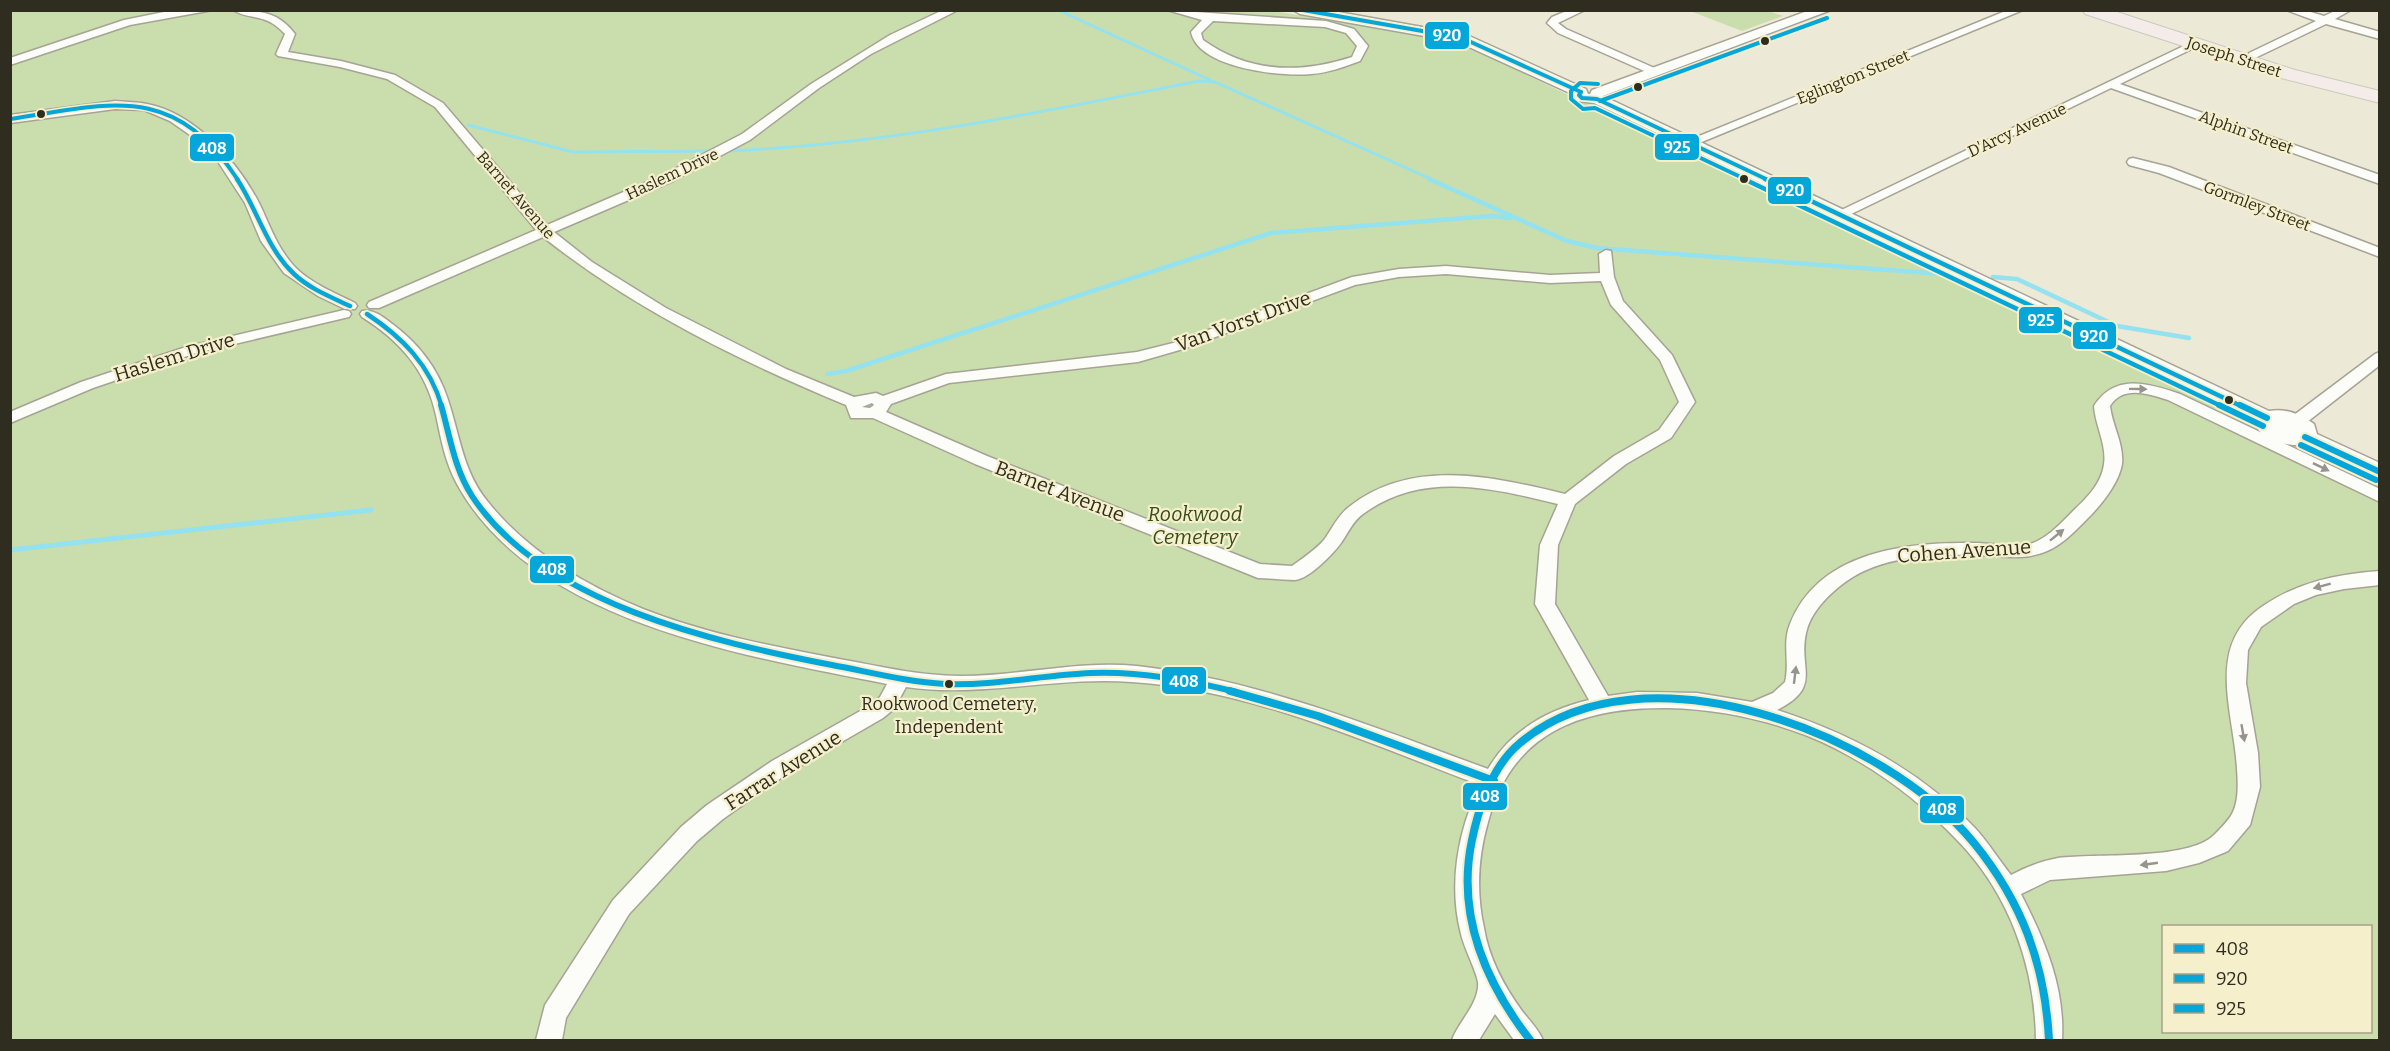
<svg xmlns="http://www.w3.org/2000/svg" width="2390" height="1051" font-family="Bitter,serif">
<rect width="100%" height="100%" fill="#ece9d6"/>
<g fill="#c9deac" fill-rule="evenodd">
<path d="M 1267,10 L 1431,37 L 1466,46 L 2379,482 L 2379,1040 L 11,1040 L 11,11 ZM 2164,926 L 2370,926 L 2370,1032 L 2164,1032 Z"/>
<polygon points="1690,11 1768,11 1783,16 1742,31"/>
</g>
<g fill="none" stroke-linecap="round" stroke-linejoin="round">
<g stroke="#94e2ef" stroke-width="3">
<polyline points="1058,10 1210,80"/>
<polyline points="468,125 573,152 714,151"/>
<path d="M 724,151 C 885,145 1041,112 1199,81 L 1215,82 L 1433,180"/>
</g>
<g stroke="#94e2ef" stroke-width="4.5">
<polyline points="1429,179 1567,241 1597,248 1942,274"/>
<polyline points="1993,277 2017,279 2117,326 2189,338"/>
<polyline points="827,374 846,371 1271,233 1492,216 1511,218"/>
</g>
<polyline stroke="#94e2ef" stroke-width="5" points="10,550 371,510"/>
<g stroke="#a6a395" stroke-width="3">
<g id="street">
<polygon points="174,10 213,10 130,25 10,65 10,58 124,20"/>
<path d="M 233,10 C 259,10 279,12 295,34 L 288,52 L 341,61 L 395,75 L 443,103 L 547,225 L 663,175 L 742,134 L 811,84 L 890,35 L 943,10 L 958,10 L 871,54 L 819,88 L 750,140 L 673,181 L 554,232 L 592,262 L 666,308 L 786,369 L 854,397 L 876,393 L 883,396 L 946,374 L 1137,352 L 1173,343 L 1352,277 L 1399,269 L 1446,266 L 1550,275 L 1600,273 L 1599,254 L 1606,250 L 1611,251 L 1614,277 L 1623,301 L 1672,355 L 1695,402 L 1671,438 L 1626,464 L 1575,504 L 1558,545 L 1555,604 L 1608,696 L 1637,692 L 1697,693 L 1752,702 L 1773,693 L 1785,682 C 1790,662 1782,643 1790,624 C 1819,551 1906,542 1974,543 C 1992,543 2015,549 2033,543 C 2049,537 2063,521 2075,509 C 2088,497 2102,482 2104,464 C 2107,445 2095,425 2094,406 C 2115,373 2148,383 2180,394 L 2380,489 L 2380,502 L 2168,400 C 2149,394 2123,385 2110,406 C 2112,425 2124,444 2122,464 C 2119,482 2104,501 2092,514 C 2079,527 2064,544 2047,551 C 2024,561 2002,556 1979,555 C 1933,554 1878,555 1840,586 C 1825,598 1810,614 1806,633 C 1798,669 1823,687 1777,710 C 1851,734 1920,770 1975,828 C 1988,842 1999,860 2011,875 C 2026,867 2042,861 2058,858 C 2094,853 2188,861 2214,835 C 2220,829 2228,821 2232,814 C 2239,801 2238,783 2237,769 C 2234,712 2204,645 2263,606 C 2298,582 2338,574 2380,571 L 2380,585 L 2344,589 L 2316,595 L 2294,604 L 2261,627 L 2248,650 L 2246,683 L 2258,753 L 2260,787 L 2250,825 L 2228,851 L 2199,863 L 2166,871 L 2050,880 L 2021,894 C 2045,941 2065,987 2062,1040 L 2036,1040 C 2035,967 2010,895 1958,841 C 1916,797 1864,759 1808,736 C 1764,719 1716,709 1668,708 C 1581,707 1512,732 1488,822 C 1478,857 1476,892 1484,928 C 1489,959 1504,986 1522,1011 C 1530,1021 1538,1029 1543,1040 L 1514,1040 L 1495,1014 L 1479,1040 L 1452,1040 C 1458,1022 1480,1003 1478,982 C 1476,970 1464,948 1461,934 C 1448,884 1458,830 1480,785 C 1368,743 1253,690 1132,682 C 1056,676 982,698 906,687 L 894,709 L 883,718 L 788,773 L 723,819 L 697,841 L 629,914 L 566,1018 L 562,1040 L 536,1040 L 545,1005 L 613,900 L 681,827 L 707,805 L 772,761 L 869,706 L 880,697 L 887,684 C 747,656 533,623 457,484 C 445,462 441,439 436,415 C 426,370 400,341 362,317 L 360,314 L 362,311 C 373,309 382,316 391,323 C 417,342 438,368 448,400 C 460,436 463,472 488,502 C 527,551 585,585 643,609 C 706,634 772,646 839,659 C 879,666 920,676 961,676 C 1020,676 1078,660 1137,666 C 1259,680 1374,727 1488,769 C 1510,731 1547,710 1589,700 L 1535,604 L 1540,545 L 1558,504 C 1492,488 1422,470 1363,514 C 1353,521 1348,533 1341,543 C 1333,554 1309,579 1295,580 C 1283,580 1270,578 1258,578 L 975,464 L 873,418 L 851,418 L 846,405 C 739,361 634,309 543,237 L 379,308 L 369,308 L 367,305 L 369,302 L 536,230 L 435,107 L 387,79 L 340,67 L 278,56 L 276,54 L 285,34 C 265,12 251,21 233,10 ZM 1446,274 L 1550,283 L 1601,281 L 1611,305 L 1660,360 L 1679,402 L 1659,430 L 1614,456 L 1565,494 C 1494,477 1412,457 1349,507 C 1338,515 1332,529 1324,540 C 1315,550 1303,558 1292,566 L 1260,564 L 987,456 L 886,412 L 891,404 L 949,383 L 1138,362 L 1183,349 L 1355,285 L 1399,277 ZM 872,403 L 874,405 L 870,408 L 862,407 Z"/>
<path d="M 1167,10 L 1326,21 L 1354,29 L 1368,46 L 1360,61 C 1343,67 1328,73 1311,74 C 1280,77 1198,68 1191,32 L 1202,20 ZM 1213,21 L 1325,27 L 1346,33 L 1357,46 L 1352,57 C 1300,74 1249,73 1203,40 L 1201,33 Z"/>
<polygon points="1569,10 1585,10 1558,23 1566,29 1659,70 1659,74 1651,74 1558,33 1547,23 1552,17"/>
<polygon points="2008,10 2023,10 1692,146 1684,146 1682,143"/>
<polygon points="2286,10 2304,10 2324,16 2337,10 2351,10 2335,19 2380,32 2380,39 2326,24 2257,57 2249,57 2249,53 2316,21"/>
<polygon points="2194,41 2198,42 2198,46 2120,84 2380,175 2380,184 2111,88 1843,218 1838,219 1831,215"/>
<path d="M 115,101 C 125,102 137,102 147,104 C 195,113 239,163 260,205 C 270,226 277,247 293,265 C 308,282 335,293 355,303 L 357,306 L 355,309 L 345,309 L 318,296 L 284,273 L 261,241 L 245,203 L 215,157 L 197,140 L 170,121 L 144,110 L 115,109 L 10,123 L 10,115 Z"/>
<polygon points="2133,158 2169,167 2380,248 2380,257 2159,173 2129,165 2127,162 2129,159"/>
<polygon points="344,310 349,311 351,314 349,317 196,353 93,388 10,423 10,412 81,382 186,347"/>
<polygon points="2380,352 2380,365 2302,426 2290,426 2288,422 2290,418 2375,354"/>
</g>
</g>
<g stroke="#a6a395" stroke-width="3">
<path id="secondary" d="M 1293,10 L 1327,10 L 1467,35 L 1586,89 L 1588,94 L 1590,94 L 1592,90 L 1810,10 L 1831,10 L 1603,96 L 2269,411 C 2285,408 2301,414 2314,424 L 2317,434 L 2380,463 L 2380,479 L 2303,445 C 2287,446 2256,440 2256,421 L 1594,103 L 1577,101 L 1572,94 L 1458,42 L 1300,14 Z"/>
</g>
<g stroke="#cac9c0" stroke-width="2">
<polygon id="highway" points="2082,10 2111,10 2295,70 2380,91 2380,103 2281,78 2085,14"/>
</g>
<use href="#street" fill="#fcfcf9" fill-rule="evenodd"/>
<use href="#secondary" fill="#fcfcf9" fill-rule="evenodd"/>
<use href="#highway" fill="#f3ece8" fill-rule="evenodd"/>
<g stroke="#f6efcc" stroke-width="7">
<path id="bus-1-far3" d="M 10,119 C 110,104 173,81 238,180"/>
</g>
<g stroke="#f6efcc" stroke-width="8">
<g id="bus-1-far2">
<path d="M 237,179 C 257,209 267,249 294,274 C 310,289 331,297 350,306"/>
<path d="M 367,314 C 402,337 430,365 442,407"/>
</g>
</g>
<g stroke="#f6efcc" stroke-width="10">
<path id="bus-1-far1" d="M 441,405 C 450,436 454,468 472,496 C 543,604 714,642 832,665 C 870,672 907,682 945,684 C 994,686 1042,675 1091,673 C 1139,671 1189,680 1236,692"/>
</g>
<g stroke="#f6efcc" stroke-width="12">
<g id="bus-1">
<polyline points="1230,691 1318,716 1494,781"/>
<path d="M 1530,1040 C 1485,982 1456,915 1472,840 C 1479,806 1492,766 1520,743 C 1642,640 1884,733 1974,843 C 2022,902 2045,964 2049,1040"/>
</g>
</g>
<g stroke="#f6efcc" stroke-width="7">
<g id="bus-2-far2">
<polyline points="1303,10 1462,38 1581,92"/>
<polyline points="1581,92 1579,95 1582,98 1597,99 1768,180"/>
</g>
</g>
<g stroke="#f6efcc" stroke-width="8">
<polyline id="bus-2-far1" points="1765,179 2243,407"/>
</g>
<g stroke="#f6efcc" stroke-width="10">
<g id="bus-2">
<polyline points="2240,405 2267,418"/>
<polyline points="2305,437 2380,472"/>
</g>
</g>
<g stroke="#f6efcc" stroke-width="7">
<g id="bus-3-far2">
<polyline points="1598,84 1580,83 1571,91 1571,99 1583,109 1595,108 1747,180"/>
<polyline points="1600,101 1827,18"/>
</g>
</g>
<g stroke="#f6efcc" stroke-width="8">
<polyline id="bus-3-far1" points="1744,179 2223,407"/>
</g>
<g stroke="#f6efcc" stroke-width="10">
<g id="bus-3">
<polyline points="2219,405 2263,426"/>
<polyline points="2301,445 2376,480"/>
</g>
</g>
<use href="#bus-1-far3" stroke="#05a7da" stroke-width="4"/>
<use href="#bus-1-far2" stroke="#05a7da" stroke-width="4.5"/>
<use href="#bus-1-far1" stroke="#05a7da" stroke-width="6"/>
<use href="#bus-1" stroke="#05a7da" stroke-width="8"/>
<use href="#bus-2-far2" stroke="#05a7da" stroke-width="4"/>
<use href="#bus-2-far1" stroke="#05a7da" stroke-width="4.5"/>
<use href="#bus-2" stroke="#05a7da" stroke-width="6"/>
<use href="#bus-3-far2" stroke="#05a7da" stroke-width="4"/>
<use href="#bus-3-far1" stroke="#05a7da" stroke-width="4.5"/>
<use href="#bus-3" stroke="#05a7da" stroke-width="6"/>
</g>
<defs><path id="oneway-solid" d="M-6-.8H1V-3.2L6.5 0L1 3.2V.8H-6Z" transform="scale(1.5)"/></defs>
<g fill="#96948c">
<use href="#oneway-solid" transform="translate(2138 389) rotate(1)"/>
<use href="#oneway-solid" transform="translate(2321 467) rotate(26)"/>
<use href="#oneway-solid" transform="translate(2057 535) rotate(-39)"/>
<use href="#oneway-solid" transform="translate(2322 586) rotate(165)"/>
<use href="#oneway-solid" transform="translate(1795 675) rotate(-83)"/>
<use href="#oneway-solid" transform="translate(2243 733) rotate(80)"/>
<use href="#oneway-solid" transform="translate(2149 864) rotate(172)"/>
</g>
<g fill="#2f2d1f" stroke="#f6efcc" stroke-width="2">
<circle cx="1765" cy="41" r="5"/>
<circle cx="1638" cy="87" r="5"/>
<circle cx="41" cy="114" r="5"/>
<circle cx="1744" cy="179" r="5"/>
<circle cx="2229" cy="400" r="5"/>
<circle cx="949" cy="684" r="5"/>
</g>
<g text-anchor="middle" dominant-baseline="central" stroke-width="4.5" stroke-linejoin="round" paint-order="stroke">
<g font-size="16" fill="#2f2d1f" stroke="#f6efcc">
<text transform="translate(2234 57) rotate(18)">Joseph Street</text>
<text transform="translate(1853 77) rotate(-22)">Eglington Street</text>
<text transform="translate(2017 130) rotate(-25)">D'Arcy Avenue</text>
<text transform="translate(2246 132) rotate(20)">Alphin Street</text>
<text transform="translate(672 174) rotate(-25)">Haslem Drive</text>
<text transform="translate(516 195) rotate(49)">Barnet Avenue</text>
<text transform="translate(2257 206) rotate(21)">Gormley Street</text>
</g>
<g font-size="18" fill="#2f2d1f" stroke="#f6efcc">
<text x="949" y="704">Rookwood Cemetery,<tspan x="949" dy="23">Independent</tspan></text>
</g>
<g font-size="20" fill="#2f2d1f" stroke="#f6efcc">
<text transform="translate(1243 321) rotate(-20)">Van Vorst Drive</text>
<text transform="translate(174 357) rotate(-17)">Haslem Drive</text>
<text transform="translate(1060 491) rotate(21)">Barnet Avenue</text>
<text transform="translate(1964 551) rotate(-4)">Cohen Avenue</text>
<text transform="translate(783 770) rotate(-32)">Farrar Avenue</text>
</g>
<g font-size="20" font-style="italic" fill="#344d19" stroke="#f6efcc">
<text x="1195" y="514">Rookwood<tspan x="1195" dy="23">Cemetery</tspan></text>
</g>
</g>
<g stroke="#f6efcc" stroke-width="2">
<rect x="1424" y="21" width="46" height="29" rx="6" fill="#05a7da"/>
<rect x="1654" y="133" width="46" height="28" rx="6" fill="#05a7da"/>
<rect x="189" y="133" width="46" height="29" rx="6" fill="#05a7da"/>
<rect x="1767" y="176" width="45" height="29" rx="6" fill="#05a7da"/>
<rect x="2018" y="306" width="45" height="28" rx="6" fill="#05a7da"/>
<rect x="2072" y="321" width="45" height="29" rx="6" fill="#05a7da"/>
<rect x="529" y="555" width="46" height="29" rx="6" fill="#05a7da"/>
<rect x="1161" y="666" width="46" height="29" rx="6" fill="#05a7da"/>
<rect x="1462" y="782" width="46" height="29" rx="6" fill="#05a7da"/>
<rect x="1919" y="795" width="46" height="29" rx="6" fill="#05a7da"/>
</g>
<g font-size="16" text-anchor="middle" font-weight="bold" fill="#fff">
<text x="1447" y="41">920</text>
<text x="1677" y="153">925</text>
<text x="212" y="154">408</text>
<text x="1790" y="196">920</text>
<text x="2041" y="326">925</text>
<text x="2094" y="342">920</text>
<text x="552" y="575">408</text>
<text x="1184" y="687">408</text>
<text x="1485" y="802">408</text>
<text x="1942" y="815">408</text>
</g>
<rect width="2390" height="1051" fill="none" stroke="#2f2d1f" stroke-width="24"/>
<rect x="2162" y="925" width="210" height="108" fill="#f6efcc" stroke="#a6a187" stroke-width="1.5"/>
<rect x="2174" y="944" width="30" height="9" fill="#05a7da" stroke="#a6a187" stroke-width="1.5"/>
<text x="2216" y="955" font-size="18" fill="#2f2d1f">408</text>
<rect x="2174" y="974" width="30" height="9" fill="#05a7da" stroke="#a6a187" stroke-width="1.5"/>
<text x="2216" y="985" font-size="18" fill="#2f2d1f">920</text>
<rect x="2174" y="1004" width="30" height="9" fill="#05a7da" stroke="#a6a187" stroke-width="1.5"/>
<text x="2216" y="1015" font-size="18" fill="#2f2d1f">925</text>
</svg>
